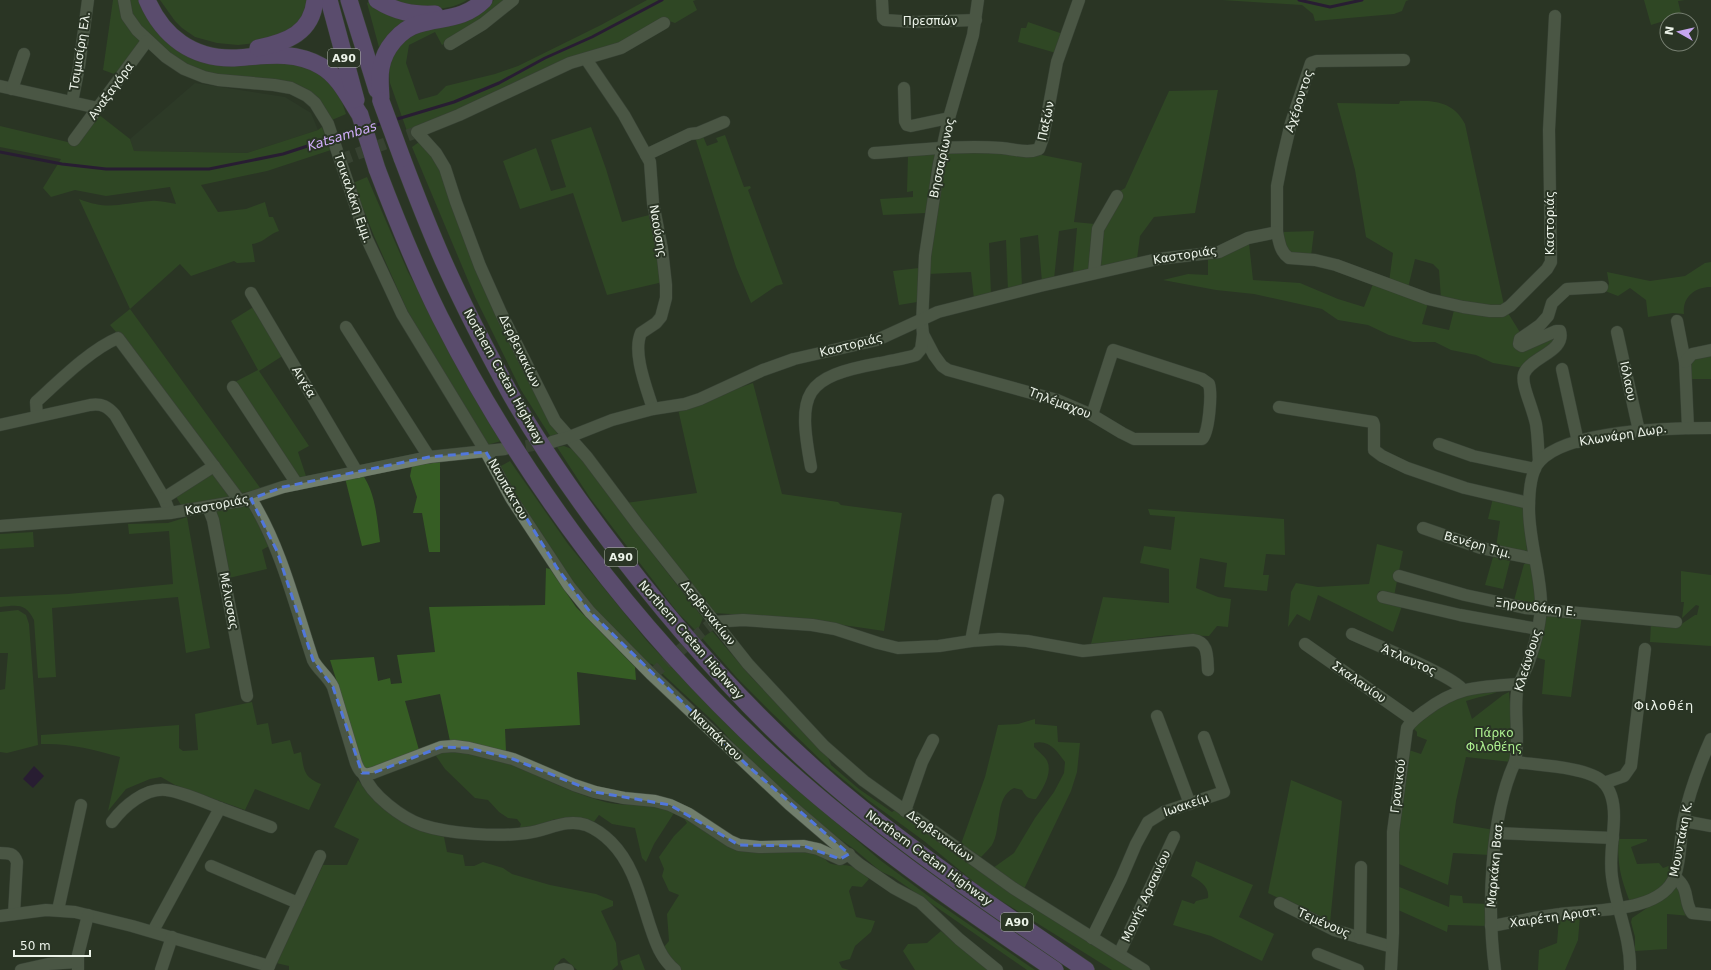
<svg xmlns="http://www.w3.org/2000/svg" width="1711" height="970" font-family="'DejaVu Sans',sans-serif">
<rect width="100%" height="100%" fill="#2a3525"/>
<polygon fill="#31402b" points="195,83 285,97 311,113 318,130 247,153 134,151 130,139"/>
<g fill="#365d24">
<polygon points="113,0 119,0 142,42 117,75 103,70"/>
<polygon points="127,0 143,0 178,47 286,61 326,76 339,93 346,114 332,120 318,97 308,91 218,76 175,60 138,28"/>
<polygon points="160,0 309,0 307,9 295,28 257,43 238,45 217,43 195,37 182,28 175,21"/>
<path d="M 387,0 L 467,0 C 441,16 414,6 387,0 Z"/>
<polygon points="494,0 503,0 503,2 468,31 442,45 435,32 409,45 406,63 419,100 437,95 446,86 495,74 518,66 601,25 647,0 696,0 693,1 697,10 675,23 666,20 633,40 453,115 407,131 390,83 389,71 393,52 413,33 486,9"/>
<polygon points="1222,0 1409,0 1406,1 1402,11 1394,14 1315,21 1313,14 1302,5"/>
<polygon points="1644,0 1685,0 1678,1 1682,18 1667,20 1651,25"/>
<polygon points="370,1 414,19 380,51 367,3"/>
<polygon points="1028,22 1063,34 1056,53 1018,42 1021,28 1026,28"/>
<polygon points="1218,90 1195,213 1154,217 1140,236 1137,259 1099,267 1101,231 1120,191 1125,188 1169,91"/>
<path d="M 1400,101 C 1426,101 1451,97 1465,124 L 1504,305 L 1493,307 L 1441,299 L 1439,270 L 1433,264 L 1415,259 L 1408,288 L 1389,282 L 1393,253 L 1366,237 L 1355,170 L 1337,103 L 1399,104 Z"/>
<path d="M 98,114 L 130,139 L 134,151 L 247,153 L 318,130 L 322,127 L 331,150 L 267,171 L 201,185 L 218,212 L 246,209 L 265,202 L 269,217 L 273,217 L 279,231 C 267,235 266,242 252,244 L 255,262 L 237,263 L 234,261 L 191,276 L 180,264 L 130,309 L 261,489 L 238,494 L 134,353 L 110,325 L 130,309 L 79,199 C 109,211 121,203 151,201 C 159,200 168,203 176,204 L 170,187 L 106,196 L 75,190 L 51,197 L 43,188 L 61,159 L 0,147 L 0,126 L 76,144 Z"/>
<polygon points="591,127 606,169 622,222 653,214 663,282 607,295 573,193 520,209 503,161 536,148 551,191 566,187 551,140"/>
<polygon points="702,134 707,146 718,142 716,138 725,135 744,187 750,186 751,188 748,190 783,284 776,286 751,303 736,267 695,137"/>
<polygon points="419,142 432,155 447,184 553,421 558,436 552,439 521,390 475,297 412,147"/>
<polygon points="950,151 1037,154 1082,163 1074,222 1095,224 1091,270 1073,274 1077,228 1059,231 1054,279 1042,282 1038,235 1020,238 1022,287 1008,291 1006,240 989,243 991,295 974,299 971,272 928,274 946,153"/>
<polygon points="937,154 926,213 883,215 880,199 913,197 913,191 907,192 908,155"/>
<polygon points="367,177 408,272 501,441 487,445 407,310 374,236 353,183"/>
<polygon points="1314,231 1311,256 1289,253 1282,232"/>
<polygon points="1249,243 1253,280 1300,283 1338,299 1364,307 1373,284 1428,303 1422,324 1449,330 1454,310 1508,313 1521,334 1554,335 1557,340 1524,368 1493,363 1476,355 1451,350 1435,342 1413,342 1389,335 1368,325 1338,320 1322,309 1254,294 1216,290 1163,280 1188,274 1208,275 1208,258"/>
<path d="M 1711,262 L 1711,287 C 1695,287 1682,297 1684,314 L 1673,313 L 1648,317 L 1646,300 L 1630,288 L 1618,296 L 1605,291 L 1609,284 L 1607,272 L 1650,281 L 1685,276 L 1705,263 Z"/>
<polygon points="919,268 917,302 899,305 893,271"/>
<polygon points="255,306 284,355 259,371 309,446 298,452 307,479 297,479 233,383 258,370 231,321"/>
<polygon points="1711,356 1711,379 1691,379 1690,371 1692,359"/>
<path d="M 753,383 L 782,494 L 838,502 L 841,505 L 902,513 L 884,631 C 827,622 771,616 713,613 L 626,503 L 697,493 L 678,409 Z"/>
<polygon points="564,446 577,451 659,562 703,618 697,632 678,613 590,498 557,447"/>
<polygon points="510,461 568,544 647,641 726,724 770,766 880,860 935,901 1035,970 1027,970 893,877 880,871 854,849 814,821 755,766 714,722 652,664 647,663 586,601 523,509 499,467"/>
<polygon points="440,462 440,552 429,552 422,513 413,513 417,497 410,476 412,466"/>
<polygon points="214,469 232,497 181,505 175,495"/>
<path d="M 362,474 C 376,493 377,520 380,542 L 362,546 L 345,478 Z"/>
<polygon points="1493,498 1523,506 1525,513 1527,551 1496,547 1500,521 1488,519"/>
<polygon points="244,506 252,508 269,546 262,550 267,569 229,578 214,511"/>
<polygon points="1148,509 1284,519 1285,555 1266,554 1263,575 1269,575 1267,591 1224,587 1227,563 1200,558 1196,588 1218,597 1231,599 1228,627 1217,626 1209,636 1170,635 1091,644 1103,597 1169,603 1169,569 1140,563 1144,546 1171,550 1175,517 1150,515"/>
<path d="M 187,517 L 210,648 L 186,653 L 178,597 L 52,608 L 56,677 L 38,678 L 34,620 C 26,603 17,605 0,607 L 0,597 L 68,594 L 173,584 L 169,531 L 129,534 L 128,524 L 168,523 Z"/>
<polygon points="33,532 34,547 0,549 0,534"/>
<polygon points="1377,544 1403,551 1394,596 1379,591 1377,599 1402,606 1393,632 1318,595 1310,621 1297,614 1288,627 1291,592 1296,583 1318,587 1369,584"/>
<polygon points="1493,557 1510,561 1503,589 1485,585"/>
<polygon points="1524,564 1532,564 1537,607 1513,604"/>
<polygon points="546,568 550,569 576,607 635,667 636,680 577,672 580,725 505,729 506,751 467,742 450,741 440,694 405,701 419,750 372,770 366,769 363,765 330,660 374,657 378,681 390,678 391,684 402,683 397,655 435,652 429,607 545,605"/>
<polygon points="1681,571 1711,575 1711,646 1650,642 1651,623 1680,625 1695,615 1697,615 1699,606 1696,605 1682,618 1684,602 1681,602"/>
<polygon points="18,610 26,615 29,624 38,745 7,753 0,752 0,690 5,689 8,653 0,653 0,612"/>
<polygon points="1544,613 1582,615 1571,697 1542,694 1545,660 1535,657"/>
<polygon points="712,631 751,677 827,755 831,765 859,789 892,812 895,810 1037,910 1135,970 1112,970 984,890 924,841 868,800 827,766 772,713 737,678 702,638"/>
<path d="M 1501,690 C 1490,696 1477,697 1466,701 L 1472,719 L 1503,695 L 1509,692 L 1512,726 L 1511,762 L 1466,757 L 1456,801 L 1453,823 L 1494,830 L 1490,855 L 1453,853 L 1448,885 L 1399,864 L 1399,828 L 1409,750 L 1421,754 L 1427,740 L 1417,736 L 1417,732 L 1413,728 L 1447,702 L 1461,696 Z"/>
<path d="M 252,702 L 257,725 L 268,723 L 272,744 L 290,740 L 294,754 L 301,752 C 304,769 303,777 321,784 L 309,810 L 255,789 L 245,810 L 175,785 L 161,777 L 150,779 L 126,789 L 108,811 L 120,757 C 93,749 68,743 41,744 L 41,735 L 179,725 L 179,748 L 183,751 L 198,750 L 195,714 Z"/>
<path d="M 1035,719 L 1035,724 L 1057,726 L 1058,742 L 1080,743 L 1077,772 L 1071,791 L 1024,889 L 993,868 L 1014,853 L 1035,818 L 1054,792 L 1064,773 L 1065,762 C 1057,751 1049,739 1034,743 L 1034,747 C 1038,751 1043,755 1046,759 C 1054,771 1043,789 1036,799 C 1028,799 1026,797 1022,790 L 1014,788 C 994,797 1002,829 992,845 C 989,849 985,853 981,857 L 961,844 L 985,777 L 998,725 L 1018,724 Z"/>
<path d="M 448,749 C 468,750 490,753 508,760 C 519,764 529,772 540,777 C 561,787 583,796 605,802 C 627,808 650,800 671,809 C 684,814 697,821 708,830 C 717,836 723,842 733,846 C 764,857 792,842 823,855 C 829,870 842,862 853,867 C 859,869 864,875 869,879 L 862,887 L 852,886 L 849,891 L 856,917 L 875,921 L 871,932 L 855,946 L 850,959 L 839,962 L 842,968 L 849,970 L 679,970 L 667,957 L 664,947 L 669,941 L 667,914 L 679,895 L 669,891 L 662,876 L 664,869 L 659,857 L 674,836 L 687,823 L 683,817 L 674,813 L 654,844 L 646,862 L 642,858 L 635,828 L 612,824 L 599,815 L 593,823 L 572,819 L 555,819 L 542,824 L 519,830 L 521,824 L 517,819 L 508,818 L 499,812 L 488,800 L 475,798 L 445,769 L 434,753 L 442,750 Z"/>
<polygon points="358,780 367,791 428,832 444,837 447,852 463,855 465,866 474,866 483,862 503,868 512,874 550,885 596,894 613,901 613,906 601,911 616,943 618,965 612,970 577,970 564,958 561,959 553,970 289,970 289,966 276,963 323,865 347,865 359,839 334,827"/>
<polygon points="1291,780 1342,801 1330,923 1268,893"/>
<path d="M 1618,839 L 1647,839 L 1647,841 L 1631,847 L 1637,864 L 1659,863 L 1663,868 L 1674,864 C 1664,889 1655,894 1630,902 C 1620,876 1618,866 1618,839 Z"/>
<path d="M 1196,861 L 1253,885 L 1239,917 L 1274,934 L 1262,961 L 1211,936 L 1173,925 L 1182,900 L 1194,904 L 1196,901 L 1208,898 C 1210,887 1199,880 1191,876 Z"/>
<polygon points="1675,883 1691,916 1667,914 1667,949 1635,951 1635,937 1631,922 1632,918 1653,904"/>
<polygon points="1397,886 1449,907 1450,895 1462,896 1463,903 1488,904 1488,926 1448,925 1447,932 1396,909"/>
<polygon points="1580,916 1578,940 1565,970 1538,970 1539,950 1557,943 1559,919"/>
<polygon points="941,931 969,955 989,970 915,970 903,951 908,944 927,943"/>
<polygon points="639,954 645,970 623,970 620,961"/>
</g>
<polygon fill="#270144" points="34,766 44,776 33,788 23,779"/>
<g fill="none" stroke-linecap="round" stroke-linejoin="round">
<g stroke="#270144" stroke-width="3">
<polyline points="1299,0 1330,7 1362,0"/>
<polyline points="394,120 454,102 499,83 545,58 592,37 662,0"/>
<polyline points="369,127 383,123"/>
<polyline points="334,137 360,130"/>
<polyline points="0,152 62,164 106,169 209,169 283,154 329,139"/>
</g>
<g stroke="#475242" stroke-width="12" stroke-dasharray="12 6" stroke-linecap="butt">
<polyline points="340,160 417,132"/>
<polyline points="508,449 547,443"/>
<polyline points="652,675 701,632 714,622"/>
</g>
<g stroke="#465043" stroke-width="13">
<g id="minor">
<polyline points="124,0 127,16 137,30 166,57 184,69 204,77 218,80 274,85 291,88 307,96 315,103 328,124 366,237 402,314 486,452 511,498 569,586 590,612 652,675 789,804 859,864 894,888 920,902 959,939 997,970"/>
<polyline points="882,0 883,18 885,20 915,22 976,20"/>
<path d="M 978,0 L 973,35 L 949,118 L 939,164 L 925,256 L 922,324 L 923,334 L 934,355 L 942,366 L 948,370 L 1057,400 L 1092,415 L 1122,433 L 1134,439 L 1202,439 C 1209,433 1212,394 1209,384 L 1202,379 L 1113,350 L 1092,415"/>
<polyline points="664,23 621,48 570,63 459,115 417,132 436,153 445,168 456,202 480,266 501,313 555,421 587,457 638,525 748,664 824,746 864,781 1013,888 1144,970"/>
<polyline points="450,44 483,24 513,0"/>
<path d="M 586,59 L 624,115 L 650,162 L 653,203 L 662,249 L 666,285 L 666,298 L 661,317 L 656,323 L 641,333 C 632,353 647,389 653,409"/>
<polyline points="0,86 98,108"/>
<polyline points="904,88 905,121 907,125 911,126 949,118"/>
<polyline points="12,89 24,54"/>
<polyline points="72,102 79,67 88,0"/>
<polyline points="74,140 147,41"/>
<path d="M 874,153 C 917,150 959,145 1002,148 C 1014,149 1028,154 1039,149 L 1043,138 L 1057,62 L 1079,0"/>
<polyline points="646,155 690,134 698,133 724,122"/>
<polyline points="1277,232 1277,186 1282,161 1291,123 1311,63 1317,61 1404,60"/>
<polyline points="1094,273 1098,229 1117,196"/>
<polyline points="251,293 357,472"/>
<polyline points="1677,321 1685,362 1688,428"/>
<polyline points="346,327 429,457"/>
<polyline points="1617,332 1639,431"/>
<polyline points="1685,362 1692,354 1711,350"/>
<polyline points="1562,369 1578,442"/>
<polyline points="233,387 297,484"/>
<polyline points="1279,407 1373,422 1374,425 1374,450 1382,456 1407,468 1465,488 1529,503"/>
<path d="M 37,416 L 36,402 C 58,382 91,349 118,338 L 240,501"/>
<path d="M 0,425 L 90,405 C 102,403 108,407 115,415 L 164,498 L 170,513"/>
<path d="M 552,442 L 569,437 L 612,420 L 653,409 L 685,404 L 700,399 L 763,370 L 794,359 L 877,340 L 938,312 L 1040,286 L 1158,259 L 1219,252 L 1248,238 L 1277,232 C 1279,241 1280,252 1289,258 L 1315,260 L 1336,265 L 1428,299 L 1463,307 L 1490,311 L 1502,311 L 1510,306 L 1547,269 L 1551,262 L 1549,130 L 1555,16"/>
<polyline points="1439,444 1473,456 1535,469"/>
<path d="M 1539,462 C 1538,449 1538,437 1536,424 C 1534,415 1530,404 1527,395 C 1525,388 1522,381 1524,374 C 1530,357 1566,352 1560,331 L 1556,331 L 1522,346 L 1519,344 L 1520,339 L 1540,325 L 1548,316 L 1552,303 L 1567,289 L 1602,287"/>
<path d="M 811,467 C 797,392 803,377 880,363 C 892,360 904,359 916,355 L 921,349 L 923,334"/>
<polyline points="164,498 214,466"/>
<path d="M 251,499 C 281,547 295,606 313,660 C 318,670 328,676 333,687 L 356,763 C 360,773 363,776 373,773 L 441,747 L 454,746 L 469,748 L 513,759 L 574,785 L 595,792 L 624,798 L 655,801 L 670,805 L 689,814 L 730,841 L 739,845 L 759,847 L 804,846 L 818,849 L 840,859 L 849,854"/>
<polyline points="208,507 213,520 247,696"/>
<polyline points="0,526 170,513 240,501 283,487 429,457 505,449"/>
<polyline points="1423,528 1481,548 1535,559"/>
<polyline points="1399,576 1465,595 1525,608 1676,622"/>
<polyline points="1383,597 1460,615 1538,629"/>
<path d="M 714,622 L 743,620 L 812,625 L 835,629 L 878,643 L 898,648 L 939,646 L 971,641 L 999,639 L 1027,641 L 1083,651 L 1193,640 C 1209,642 1207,657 1208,670"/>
<path d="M 1352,634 C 1373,644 1453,675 1463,690"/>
<polyline points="971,641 998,500"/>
<polyline points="1305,644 1413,720"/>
<polyline points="1157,716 1190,804"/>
<path d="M 364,775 C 371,795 402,818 422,825 C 449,834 499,837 527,833 C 547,831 565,818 586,825 C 596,829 604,835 611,842 C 633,864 640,895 649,923 C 655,941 660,958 675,970"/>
<polyline points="1604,783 1624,776 1631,766 1645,649"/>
<polyline points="220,808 271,827"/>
<polyline points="905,811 922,762 933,740"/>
<polyline points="1684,821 1711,826"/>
<path d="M 112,822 C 124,806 145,788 166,790 C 183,792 204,802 220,808 L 153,931"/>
<polyline points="1497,833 1613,838"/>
<path d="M 0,853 C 9,853 14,853 17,862 L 14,914"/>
<polyline points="211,866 298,903"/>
<path d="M 1675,877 C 1691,890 1683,901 1692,913 L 1711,915"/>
<polyline points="1280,903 1334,930 1392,947"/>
<polyline points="58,910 81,805"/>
<polyline points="0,916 46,910 75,912 132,926 269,966"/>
<path d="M 1491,926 C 1514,922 1537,917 1560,914 C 1591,909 1662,914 1675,876 C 1681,859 1680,840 1683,822 C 1689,793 1699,766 1711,739"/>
<polyline points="1092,938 1121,879 1136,844 1148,822 1164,812 1224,792 1204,737"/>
<polyline points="1360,938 1361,867"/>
<polyline points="1119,954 1174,837"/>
<polyline points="1318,954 1358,970"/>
<polyline points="78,969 78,955 88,915"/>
<polyline points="21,970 48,964 77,962"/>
<polyline points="161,970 172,937"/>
<polyline points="267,970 320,856"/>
<polyline points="560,970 564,969 568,970"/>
<path d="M 1391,970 L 1393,933 L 1393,832 L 1407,728 C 1411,721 1418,716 1425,711 C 1458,686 1479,687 1519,684"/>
<path d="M 1495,970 C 1487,910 1490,816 1515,762"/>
<path d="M 1630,970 C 1631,938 1616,908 1612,877 C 1609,857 1614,836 1614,816 C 1614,805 1612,791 1603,782 C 1589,767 1536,765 1515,762 C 1520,739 1514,715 1517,692 C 1519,682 1524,674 1528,664 C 1535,645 1541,622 1541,602 C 1540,571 1529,540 1529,509 C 1529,495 1530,473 1539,462 C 1566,430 1671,428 1711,428"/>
</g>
</g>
<g stroke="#465043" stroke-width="18">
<g id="highway">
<path d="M 147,0 C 163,37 193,59 234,58 C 264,56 293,50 321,66 C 339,76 349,98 360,115"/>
<polyline points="329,0 356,100"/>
<polyline points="349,0 377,90"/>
<path d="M 377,0 C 396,12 413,15 435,14"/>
<path d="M 258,48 C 287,42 312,33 315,0"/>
<path d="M 381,101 C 381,90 379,79 381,68 C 384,49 400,29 419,24 C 443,17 464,20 484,0"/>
<path d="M 402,158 C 416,195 430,232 447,269 C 466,311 488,353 511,395 C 538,442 569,487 601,530 C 677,632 761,728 861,808 C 933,866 1010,918 1086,970"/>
<path d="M 377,169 C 396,219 416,269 440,317 C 523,481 637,631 772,756 C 859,836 957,904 1055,970"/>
</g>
</g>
<use href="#minor" stroke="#717e6c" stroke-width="12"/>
<use href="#highway" stroke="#9568c6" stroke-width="17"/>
<g stroke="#465043" stroke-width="18" stroke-linecap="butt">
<g id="highway-bridge">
<polyline points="381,101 402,158"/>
<polyline points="360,115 377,169"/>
</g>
</g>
<use href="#highway-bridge" stroke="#9568c6" stroke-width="17"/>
</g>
<path d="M0 0H1711V970H0ZM 486,452 L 557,568 L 590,612 L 748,766 L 849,854 L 840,859 L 804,846 L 739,845 L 670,805 L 595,792 L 513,759 L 469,748 L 441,747 L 373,773 L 362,773 L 333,687 L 313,660 L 277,551 L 251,499 L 283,487 L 429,457 Z" fill="#2a3525" fill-opacity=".55" fill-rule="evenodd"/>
<path fill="none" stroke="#5177dc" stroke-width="3" stroke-dasharray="8 5" stroke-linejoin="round" d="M 486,452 L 557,568 L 590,612 L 748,766 L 849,854 L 840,859 L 804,846 L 739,845 L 670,805 L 595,792 L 513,759 L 469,748 L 441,747 L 373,773 L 362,773 L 333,687 L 313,660 L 277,551 L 251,499 L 283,487 L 429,457 Z"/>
<g text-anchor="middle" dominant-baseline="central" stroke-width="4" stroke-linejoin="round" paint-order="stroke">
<g fill="#2a3525" stroke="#b2baae" stroke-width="1">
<rect x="328" y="49" width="32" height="18" rx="3"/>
<rect x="605" y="548" width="32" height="18" rx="3"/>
<rect x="1001" y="913" width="32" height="18" rx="3"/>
</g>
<g font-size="11" font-weight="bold" fill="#ecf3e9">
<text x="344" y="58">Α90</text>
<text x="621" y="557">Α90</text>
<text x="1017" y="922">Α90</text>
</g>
<g font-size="12" fill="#ecf3e9" stroke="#2a3525">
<text x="930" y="21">Πρεσπών</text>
<text transform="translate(80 51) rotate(-81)">Τσιμισίρη Ελ.</text>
<text transform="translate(111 91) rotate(-54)">Αναξαγόρα</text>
<text transform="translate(1299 101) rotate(-72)">Αχέροντος</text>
<text transform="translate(1046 121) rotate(-78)">Παξών</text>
<text transform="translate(942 158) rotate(-78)">Βησσαρίωνος</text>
<text transform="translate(353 198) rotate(71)">Τσικαλάκη Εμμ.</text>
<text transform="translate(1550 223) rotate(-90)">Καστοριάς</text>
<text transform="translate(658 231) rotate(80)">Ναούσης</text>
<text transform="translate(1185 255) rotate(-9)">Καστοριάς</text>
<text transform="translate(851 345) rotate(-14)">Καστοριάς</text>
<text transform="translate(520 351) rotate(64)">Δερβενακίων</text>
<text transform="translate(504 377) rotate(61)">Northern Cretan Highway</text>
<text transform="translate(1628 381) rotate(78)">Ιόλαου</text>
<text transform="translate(304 382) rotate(59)">Αιγέα</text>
<text transform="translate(1060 403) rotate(21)">Τηλέμαχου</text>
<text transform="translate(1623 435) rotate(-9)">Κλωνάρη Δωρ.</text>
<text transform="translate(508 489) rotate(60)">Ναυπάκτου</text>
<text transform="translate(217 505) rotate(-11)">Καστοριάς</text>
<text transform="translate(1478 545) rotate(16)">Βενέρη Τιμ.</text>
<text transform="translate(229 601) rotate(79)">Μέλισσας</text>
<text transform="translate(1536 607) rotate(7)">Ξηρουδάκη Ε.</text>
<text transform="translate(708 613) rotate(51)">Δερβενακίων</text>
<text transform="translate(691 640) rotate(49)">Northern Cretan Highway</text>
<text transform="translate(1409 660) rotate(24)">Άτλαντος</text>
<text transform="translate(1528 660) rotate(-73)">Κλεάνθους</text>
<text transform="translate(1359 682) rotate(35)">Σκαλανίου</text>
<text transform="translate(716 735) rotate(44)">Ναυπάκτου</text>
<text transform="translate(1398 786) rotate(-83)">Γρανικού</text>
<text transform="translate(1186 805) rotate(-19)">Ιωακείμ</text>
<text transform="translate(940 836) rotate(36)">Δερβενακίων</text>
<text transform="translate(1681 839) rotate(-79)">Μουντάκη Κ.</text>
<text transform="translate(929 858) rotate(36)">Northern Cretan Highway</text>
<text transform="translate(1495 864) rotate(-85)">Μαρκάκη Βασ.</text>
<text transform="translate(1146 896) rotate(-65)">Μονής Αρσανίου</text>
<text transform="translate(1555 917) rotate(-8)">Χαιρέτη Αριστ.</text>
<text transform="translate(1324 923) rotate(24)">Τεμένους</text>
</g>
<g font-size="12" fill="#adf090" stroke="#2a3525">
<text x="1494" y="733">Πάρκο<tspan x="1494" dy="14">Φιλοθέης</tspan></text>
</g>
<g font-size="13" font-style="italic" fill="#d1aefc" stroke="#2a3525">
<text transform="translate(342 136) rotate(-17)">Katsambas</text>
</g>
<g font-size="13" letter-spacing="1" fill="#ecf3e9" stroke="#2a3525">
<text x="1664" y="705">Φιλοθέη</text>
</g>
</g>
<g transform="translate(1679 32) rotate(278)"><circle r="19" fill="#2a3525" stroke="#788173"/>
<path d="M0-3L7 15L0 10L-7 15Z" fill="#c7a6f0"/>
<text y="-6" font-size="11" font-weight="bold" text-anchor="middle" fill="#ecf3e9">N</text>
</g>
<path d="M14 950v6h76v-6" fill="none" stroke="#ecf3e9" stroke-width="2"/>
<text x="20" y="950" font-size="12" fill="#ecf3e9" stroke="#2a3525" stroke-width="3" paint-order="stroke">50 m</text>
</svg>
